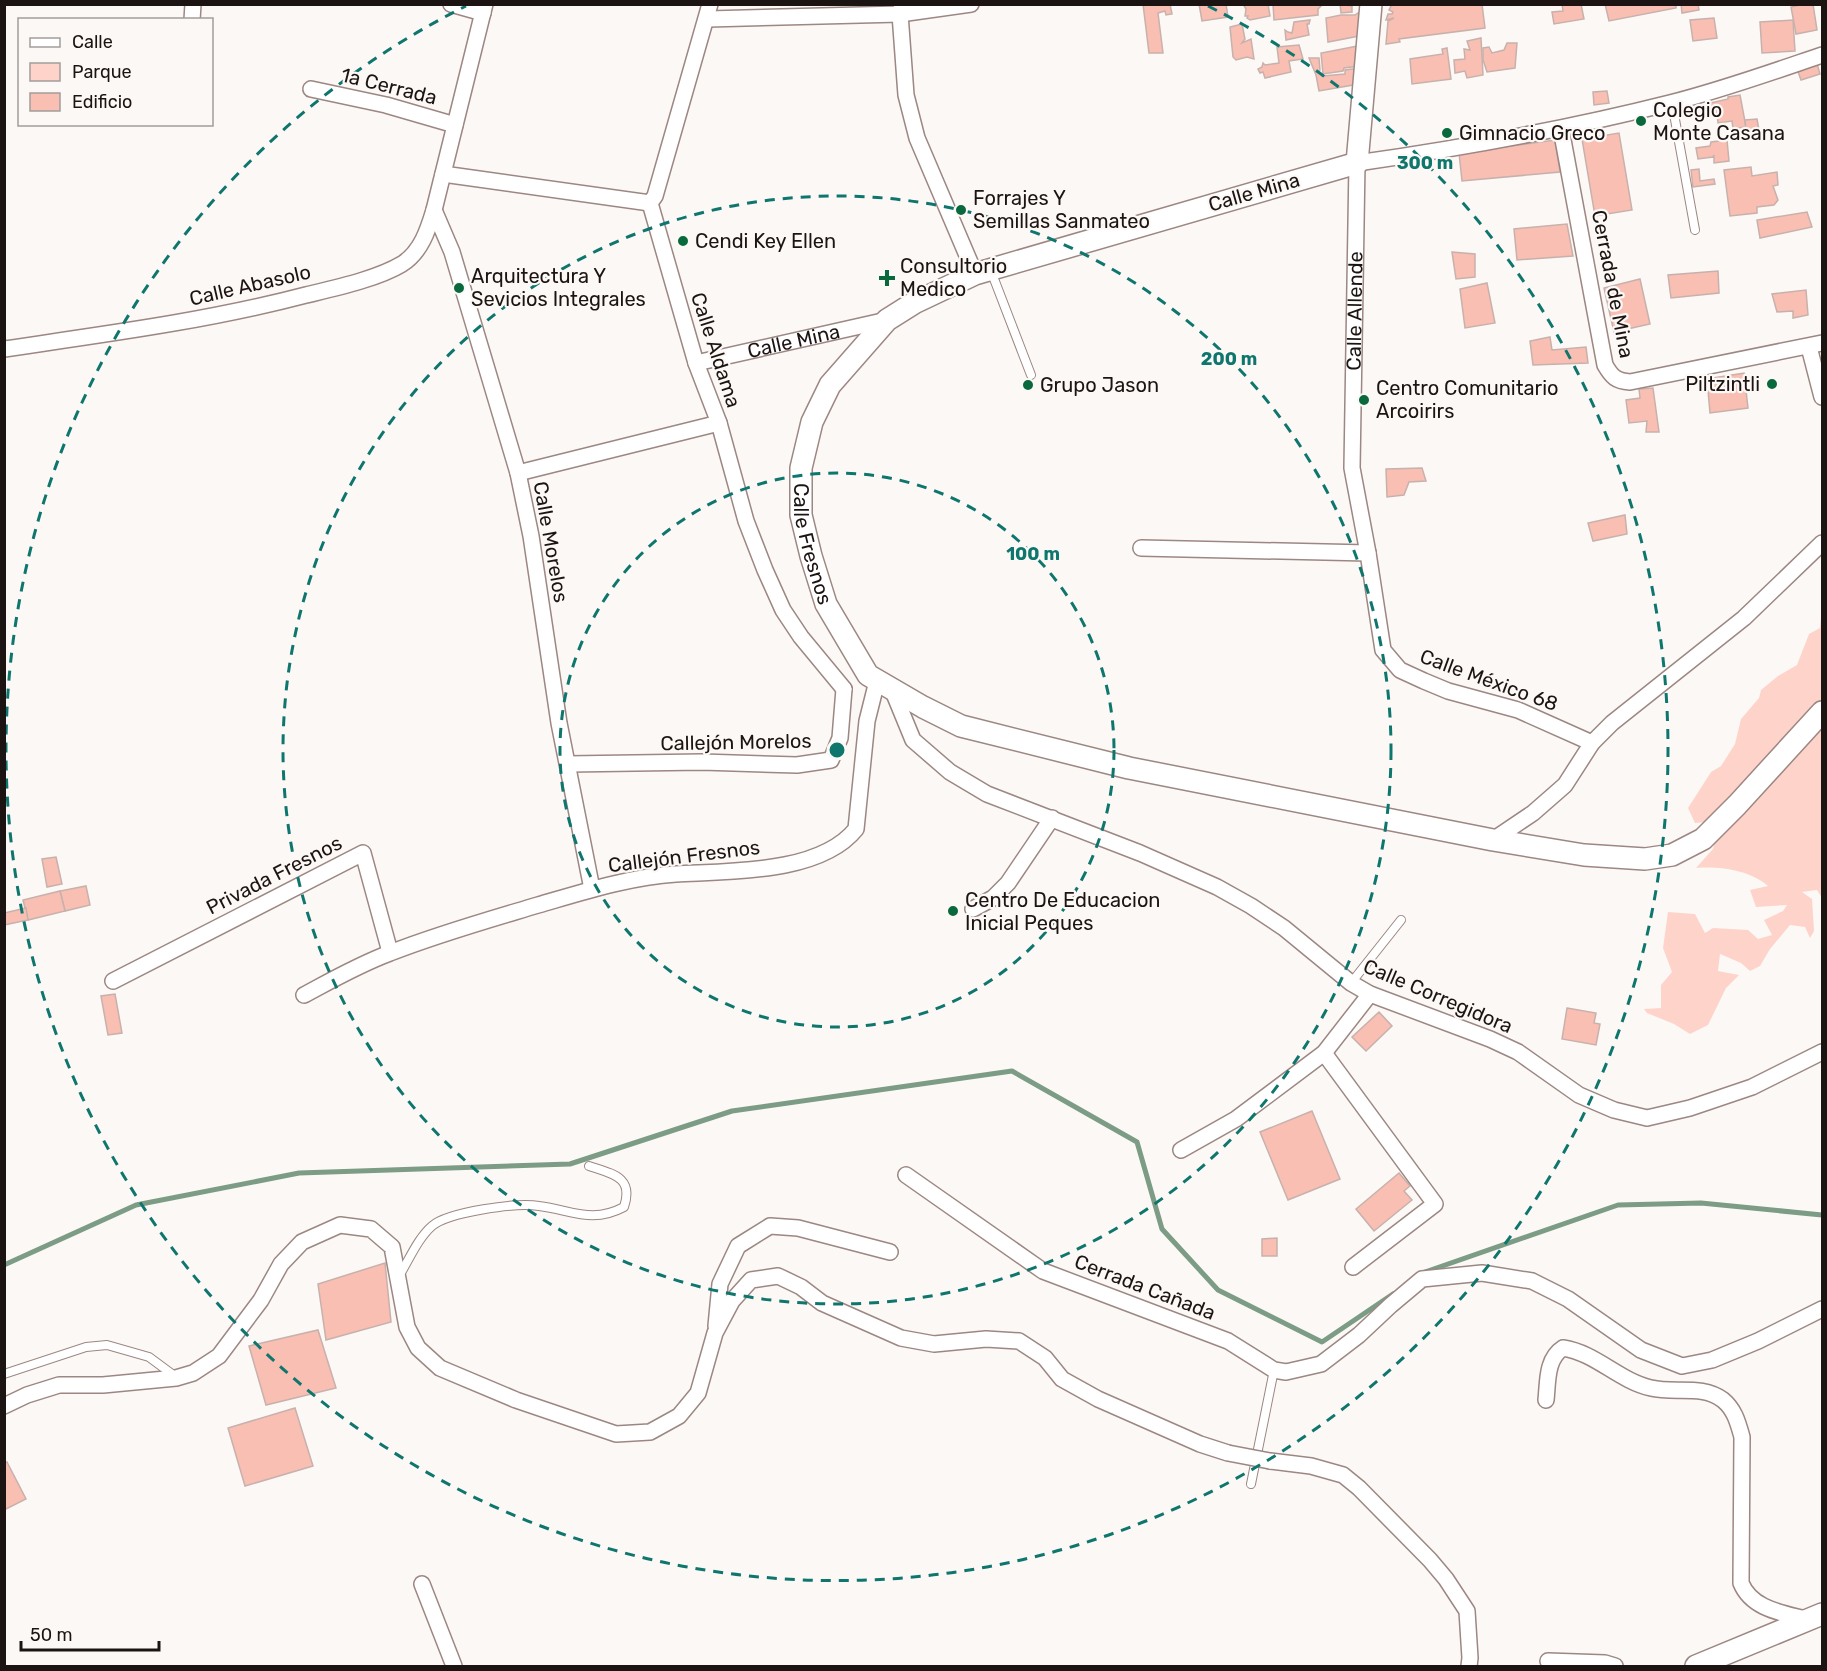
<svg xmlns="http://www.w3.org/2000/svg" width="1827" height="1671" font-family="Rubik,sans-serif">
<rect width="100%" height="100%" fill="#fcf8f6"/>
<path fill="#fed4ca" d="M 1822,605 L 1822,898 L 1817,890 L 1802,892 L 1812,899 L 1814,931 L 1810,938 L 1805,927 L 1790,925 L 1770,949 L 1760,966 L 1750,971 L 1741,963 L 1720,954 L 1718,971 L 1739,975 L 1726,988 L 1708,1025 L 1690,1034 L 1674,1024 L 1647,1013 L 1644,1009 L 1661,1008 L 1661,985 L 1672,972 L 1663,948 L 1668,912 L 1695,914 L 1705,933 L 1713,928 L 1748,930 L 1758,939 L 1772,935 L 1764,920 L 1783,911 L 1787,905 L 1756,907 L 1750,890 L 1768,886 C 1750,870 1719,866 1696,868 L 1713,849 L 1720,821 L 1695,823 L 1688,808 L 1711,772 L 1721,766 L 1735,744 L 1741,719 L 1759,698 L 1761,690 L 1778,676 L 1797,665 L 1809,634 L 1820,628 Z"/>
<g fill="none" stroke-linecap="round" stroke-linejoin="round">
<g stroke="#7c9c85" stroke-width="5">
<polyline points="4,1265 136,1205 299,1173 570,1164 732,1111 1012,1071 1137,1142 1162,1229 1218,1290 1322,1342 1393,1294"/>
<polyline points="1425,1272 1618,1205 1701,1203 1822,1215"/>
</g>
</g>
<g fill="#f8bfb2" stroke="#c8b1ac" stroke-width="1.5">
<polygon points="1143,4 1170,4 1172,14 1166,15 1165,11 1158,13 1163,53 1149,53"/>
<polygon points="1199,4 1226,4 1228,17 1202,21"/>
<polygon points="1243,4 1268,4 1270,16 1250,20 1247,18 1248,16 1245,16 1246,9"/>
<polygon points="1273,4 1323,4 1318,9 1318,15 1274,20"/>
<polygon points="1340,4 1352,6 1352,12 1341,13"/>
<polygon points="1392,4 1482,4 1485,28 1399,39 1400,42 1386,44 1388,21 1394,18 1386,20 1388,14 1392,14 1393,12 1389,10"/>
<polygon points="1562,4 1581,4 1584,19 1554,24 1552,12 1563,11"/>
<polygon points="1605,4 1676,4 1676,8 1609,21"/>
<polygon points="1681,4 1698,4 1699,10 1682,13"/>
<polygon points="1805,4 1813,4 1817,30 1796,34 1791,7"/>
<polygon points="1358,13 1361,16 1359,36 1328,42 1326,18 1341,15 1355,15"/>
<polygon points="1714,18 1717,38 1693,41 1690,20"/>
<polygon points="1310,20 1309,24 1307,24 1309,35 1286,40 1285,30 1288,32 1292,33 1294,22"/>
<polygon points="1793,20 1795,51 1762,53 1760,22"/>
<polygon points="1242,24 1245,39 1242,43 1251,39 1254,59 1247,57 1236,60 1233,57 1230,27"/>
<polygon points="1481,38 1483,75 1467,78 1465,71 1455,73 1454,60 1465,59 1464,49 1470,50 1467,41"/>
<polygon points="1507,43 1517,43 1515,68 1487,72 1483,60 1483,48 1489,47 1492,53 1504,50"/>
<polygon points="1299,45 1303,59 1289,61 1291,72 1265,78 1263,72 1260,73 1258,69 1262,67 1263,63 1265,65 1279,63 1277,47"/>
<polygon points="1358,46 1359,66 1344,68 1343,71 1323,74 1321,53"/>
<polygon points="1447,48 1451,79 1412,84 1410,59 1443,54 1442,49"/>
<polygon points="1309,58 1319,58 1320,70 1319,71 1322,76 1345,74 1345,70 1359,68 1359,84 1319,91 1316,75"/>
<polygon points="1816,60 1820,74 1801,80 1796,66"/>
<polygon points="1607,91 1609,103 1594,105 1593,92"/>
<polygon points="1740,95 1746,127 1733,129 1732,121 1718,123 1717,114 1708,116 1706,104 1728,99 1728,97"/>
<polygon points="1757,119 1759,130 1746,131 1745,120"/>
<polygon points="1619,133 1632,210 1595,216 1582,139"/>
<polygon points="1555,140 1560,172 1462,181 1459,153"/>
<polygon points="1727,140 1729,161 1714,163 1714,155 1713,157 1698,159 1696,148 1710,146 1711,142"/>
<polygon points="1751,167 1752,176 1777,172 1778,185 1773,186 1778,200 1774,205 1757,207 1757,213 1730,216 1724,170"/>
<polygon points="1699,169 1700,181 1714,179 1715,184 1693,187 1691,170"/>
<polygon points="1807,212 1812,227 1760,238 1757,220"/>
<polygon points="1567,224 1573,256 1517,260 1514,229"/>
<polygon points="1452,252 1475,254 1475,277 1456,279"/>
<polygon points="1718,271 1719,293 1671,298 1668,275"/>
<polygon points="1640,279 1650,324 1614,332 1604,288"/>
<polygon points="1487,283 1495,323 1465,328 1460,289"/>
<polygon points="1806,290 1808,315 1793,318 1793,311 1777,312 1772,294"/>
<polygon points="1550,337 1552,350 1586,347 1588,363 1533,365 1530,341"/>
<polygon points="1744,373 1748,408 1710,413 1707,379"/>
<polygon points="1653,388 1659,432 1646,432 1647,421 1629,423 1626,400 1640,398 1639,389"/>
<polygon points="1422,468 1426,481 1409,482 1404,495 1387,497 1386,469"/>
<polygon points="1625,515 1627,534 1593,541 1588,523"/>
<polygon points="56,857 62,884 47,887 42,859"/>
<polygon points="86,886 90,905 65,911 60,891"/>
<polygon points="60,891 65,911 28,920 23,900"/>
<polygon points="26,908 28,920 4,925 4,913"/>
<polygon points="115,994 122,1033 108,1035 101,996"/>
<polygon points="1567,1008 1596,1013 1594,1023 1600,1024 1596,1045 1562,1039"/>
<polygon points="1379,1012 1392,1026 1366,1051 1352,1037"/>
<polygon points="1312,1111 1340,1179 1288,1200 1260,1132"/>
<polygon points="1399,1173 1410,1186 1404,1191 1412,1200 1374,1231 1356,1209"/>
<polygon points="1277,1238 1277,1256 1262,1256 1262,1239"/>
<polygon points="385,1263 391,1322 326,1340 318,1284"/>
<polygon points="318,1330 336,1388 266,1405 249,1346"/>
<polygon points="295,1408 313,1466 245,1486 228,1428"/>
<polygon points="7,1462 26,1499 4,1510 4,1463"/>
</g>
<g fill="none" stroke-linecap="round" stroke-linejoin="round">
<g stroke="#9c8782" stroke-width="10">
<g id="lane">
<polyline points="1672,103 1695,230"/>
<polyline points="991,271 1031,375"/>
<polyline points="1351,983 1401,920"/>
<path d="M 399,1276 C 409,1260 418,1238 432,1226 C 448,1212 518,1202 539,1206 C 572,1210 592,1224 624,1207 C 634,1177 613,1174 589,1166"/>
<polyline points="4,1374 86,1347 107,1345 149,1357 176,1377"/>
<polyline points="1251,1484 1274,1370"/>
</g>
</g>
<g stroke="#9c8782" stroke-width="18">
<g id="street">
<polyline points="451,4 483,13"/>
<polyline points="710,4 655,196 650,203 696,363 719,423 746,521 765,570 783,610 801,637 844,689"/>
<polyline points="902,4 900,14 906,95 917,138 975,274"/>
<polyline points="708,19 900,14 971,4"/>
<polyline points="192,20 193,4"/>
<polyline points="311,89 386,105 455,125"/>
<path d="M 1561,129 L 1605,365 C 1612,377 1616,381 1630,382 L 1822,343"/>
<polyline points="443,174 650,203"/>
<polyline points="434,210 452,252 518,473 531,536 559,723 592,889"/>
<polyline points="1809,347 1822,397"/>
<path d="M 4,349 C 106,334 207,321 306,295 C 335,288 377,279 402,264 C 421,252 428,230 434,210 L 485,4"/>
<path id="s1" d="M 696,363 L 887,320"/>
<polyline points="518,473 719,423"/>
<polyline points="1141,548 1368,553"/>
<polyline points="892,689 913,740 950,772 987,794 1140,853 1217,887 1251,906 1284,928 1351,983 1370,994 1490,1039 1518,1052 1579,1095 1614,1110 1647,1118 1690,1108 1752,1087 1822,1052"/>
<path id="s2" d="M 1592,743 L 1518,710 L 1448,691 L 1424,681 L 1400,670 L 1383,650 L 1368,553 L 1352,468 L 1357,163 C 1462,148 1567,129 1670,103 C 1722,90 1772,72 1822,55"/>
<polyline points="568,764 702,762 797,765 831,760 840,738 844,689"/>
<polyline points="1493,840 1533,813 1565,785 1592,743 1612,723 1744,618 1822,543"/>
<polyline points="973,909 993,898 1008,883 1052,818"/>
<polyline points="113,981 363,853 390,952"/>
<path d="M 304,995 C 332,980 360,964 390,953 C 438,934 488,920 538,905 C 583,892 629,877 676,874 C 729,871 820,874 856,829 L 867,721 L 877,681"/>
<polyline points="1324,1053 1435,1204 1353,1267"/>
<polyline points="1181,1150 1236,1119 1324,1053 1370,994"/>
<polyline points="906,1175 1043,1271 1228,1341 1274,1370 1286,1372 1321,1364 1359,1335 1391,1305 1422,1279 1482,1273 1532,1281 1568,1299 1641,1350 1682,1366 1712,1360 1758,1341 1822,1309"/>
<polyline points="716,1326 720,1284 738,1246 770,1226 798,1228 890,1252"/>
<path d="M 1546,1400 C 1548,1382 1546,1359 1563,1348 C 1596,1353 1619,1381 1651,1388 C 1675,1394 1702,1384 1723,1400 C 1735,1410 1738,1423 1742,1437 L 1741,1583 C 1752,1610 1784,1613 1809,1620"/>
<polyline points="4,1406 27,1395 59,1385 103,1385 176,1378 193,1373 219,1356 261,1300 281,1264 302,1242 340,1225 371,1229 392,1247 407,1327 418,1348 440,1368 516,1400 616,1434 650,1432 679,1416 698,1393 715,1333 732,1301 751,1280 778,1276 801,1287 822,1303 901,1338 934,1344 986,1339 1019,1341 1045,1358 1062,1379 1098,1399 1200,1444 1228,1453"/>
<polyline points="1270,1461 1311,1466 1343,1475 1359,1488 1430,1560 1446,1579 1467,1611 1470,1658 1469,1666"/>
<polyline points="422,1584 454,1666"/>
<polyline points="1548,1661 1605,1663 1615,1666"/>
</g>
</g>
<g stroke="#9c8782" stroke-width="24">
<g id="secondary">
<path id="s3" d="M 1371,4 L 1357,163 L 975,274 L 914,303 L 887,320 L 830,385 L 812,422 L 801,468 L 801,515 L 811,556 L 826,604 L 868,675 L 923,707 L 961,726 L 1129,768 L 1493,840 L 1584,855 L 1645,859 L 1672,855 L 1703,839 L 1737,805 L 1822,712"/>
<polyline points="1696,1666 1822,1614"/>
</g>
</g>
<use href="#lane" stroke="#fff" stroke-width="8"/>
<use href="#street" stroke="#fff" stroke-width="15"/>
<use href="#secondary" stroke="#fff" stroke-width="21"/>
<g stroke="#9c8782" stroke-width="18" stroke-linecap="butt">
<polyline id="street-bridge" points="1228,1453 1270,1461"/>
</g>
<use href="#street-bridge" stroke="#fff" stroke-width="15"/>
</g>
<g fill="none" stroke="#0f766e" stroke-width="3" stroke-dasharray="10 8">
<circle cx="837" cy="750" r="277"/>
<circle cx="837" cy="750" r="554"/>
<path d="M1208 6A831 831 0 1 1 466 6"/>
</g>
<g fill="#09693d" stroke="#fcf8f6" stroke-width="2">
<circle cx="1641" cy="121" r="6"/>
<circle cx="1447" cy="133" r="6"/>
<circle cx="961" cy="210" r="6"/>
<circle cx="683" cy="241" r="6"/>
<path d="M884 269h6v6h6v6h-6v6h-6v-6h-6v-6h6z"/>
<circle cx="459" cy="288" r="6"/>
<circle cx="1772" cy="384" r="6"/>
<circle cx="1028" cy="385" r="6"/>
<circle cx="1364" cy="400" r="6"/>
<circle cx="953" cy="911" r="6"/>
</g>
<g text-anchor="middle" dominant-baseline="central" stroke-width="4.5" stroke-linejoin="round" paint-order="stroke">
<g font-size="20" fill="#1c1412" stroke="#fcf8f6">
<text transform="translate(389 86) rotate(14)">1a Cerrada</text>
<text transform="translate(1254 192) rotate(-16)">Calle Mina</text>
<text transform="translate(1613 284) rotate(79)">Cerrada de Mina</text>
<text transform="translate(250 285) rotate(-13)">Calle Abasolo</text>
<text stroke="none"><textPath href="#s2" startOffset="574">Calle Allende</textPath></text>
<text stroke="none"><textPath href="#s1" startOffset="100">Calle Mina</textPath></text>
<text transform="translate(716 350) rotate(72)">Calle Aldama</text>
<text transform="translate(551 542) rotate(80)">Calle Morelos</text>
<text stroke="none"><textPath href="#s3" startOffset="909">Calle Fresnos</textPath></text>
<text transform="translate(1489 680) rotate(20)">Calle México 68</text>
<text transform="translate(736 742) rotate(-1)">Callejón Morelos</text>
<text transform="translate(684 856) rotate(-7)">Callejón Fresnos</text>
<text transform="translate(274 875) rotate(-27)">Privada Fresnos</text>
<text transform="translate(1438 996) rotate(23)">Calle Corregidora</text>
<text transform="translate(1145 1287) rotate(21)">Cerrada Cañada</text>
</g>
<g font-size="20" fill="#1c1412" stroke="#fcf8f6" text-anchor="start">
<text x="1653" y="110">Colegio<tspan x="1653" dy="23">Monte Casana</tspan></text>
<text x="1459" y="133">Gimnacio Greco</text>
<text x="973" y="198">Forrajes Y<tspan x="973" dy="23">Semillas Sanmateo</tspan></text>
<text x="695" y="241">Cendi Key Ellen</text>
<text x="900" y="266">Consultorio<tspan x="900" dy="23">Medico</tspan></text>
<text x="471" y="276">Arquitectura Y<tspan x="471" dy="23">Sevicios Integrales</tspan></text>
<text x="1760" y="384" text-anchor="end">Piltzintli</text>
<text x="1040" y="385">Grupo Jason</text>
<text x="1376" y="388">Centro Comunitario<tspan x="1376" dy="23">Arcoirirs</tspan></text>
<text x="965" y="900">Centro De Educacion<tspan x="965" dy="23">Inicial Peques</tspan></text>
</g>
</g>
<circle cx="837" cy="750" r="9" fill="#0f766e" stroke="#fcf8f6" stroke-width="3"/>
<g font-size="18" text-anchor="middle" font-weight="bold" fill="#0f766e" stroke="#fcf8f6" stroke-width="4.5" stroke-linejoin="round" paint-order="stroke">
<text x="1425" y="169">300 m</text>
<text x="1229" y="365">200 m</text>
<text x="1033" y="560">100 m</text>
</g>
<rect width="1827" height="1671" fill="none" stroke="#1c1412" stroke-width="12"/>
<rect x="18" y="18" width="195" height="108" fill="#fcf8f6" stroke="#a29d9b" stroke-width="1.5"/>
<rect x="30" y="38" width="30" height="9" fill="#ffffff" stroke="#a29d9b" stroke-width="1.5"/>
<text x="72" y="48" font-size="18" fill="#1c1412">Calle</text>
<rect x="30" y="63" width="30" height="18" fill="#fed4ca" stroke="#a29d9b" stroke-width="1.5"/>
<text x="72" y="78" font-size="18" fill="#1c1412">Parque</text>
<rect x="30" y="93" width="30" height="18" fill="#f8bfb2" stroke="#a29d9b" stroke-width="1.5"/>
<text x="72" y="108" font-size="18" fill="#1c1412">Edificio</text>
<path d="M21 1641v9h138v-9" fill="none" stroke="#1c1412" stroke-width="3"/>
<text x="30" y="1641" font-size="18" fill="#1c1412" stroke="#fcf8f6" stroke-width="4.5" paint-order="stroke">50 m</text>
</svg>
